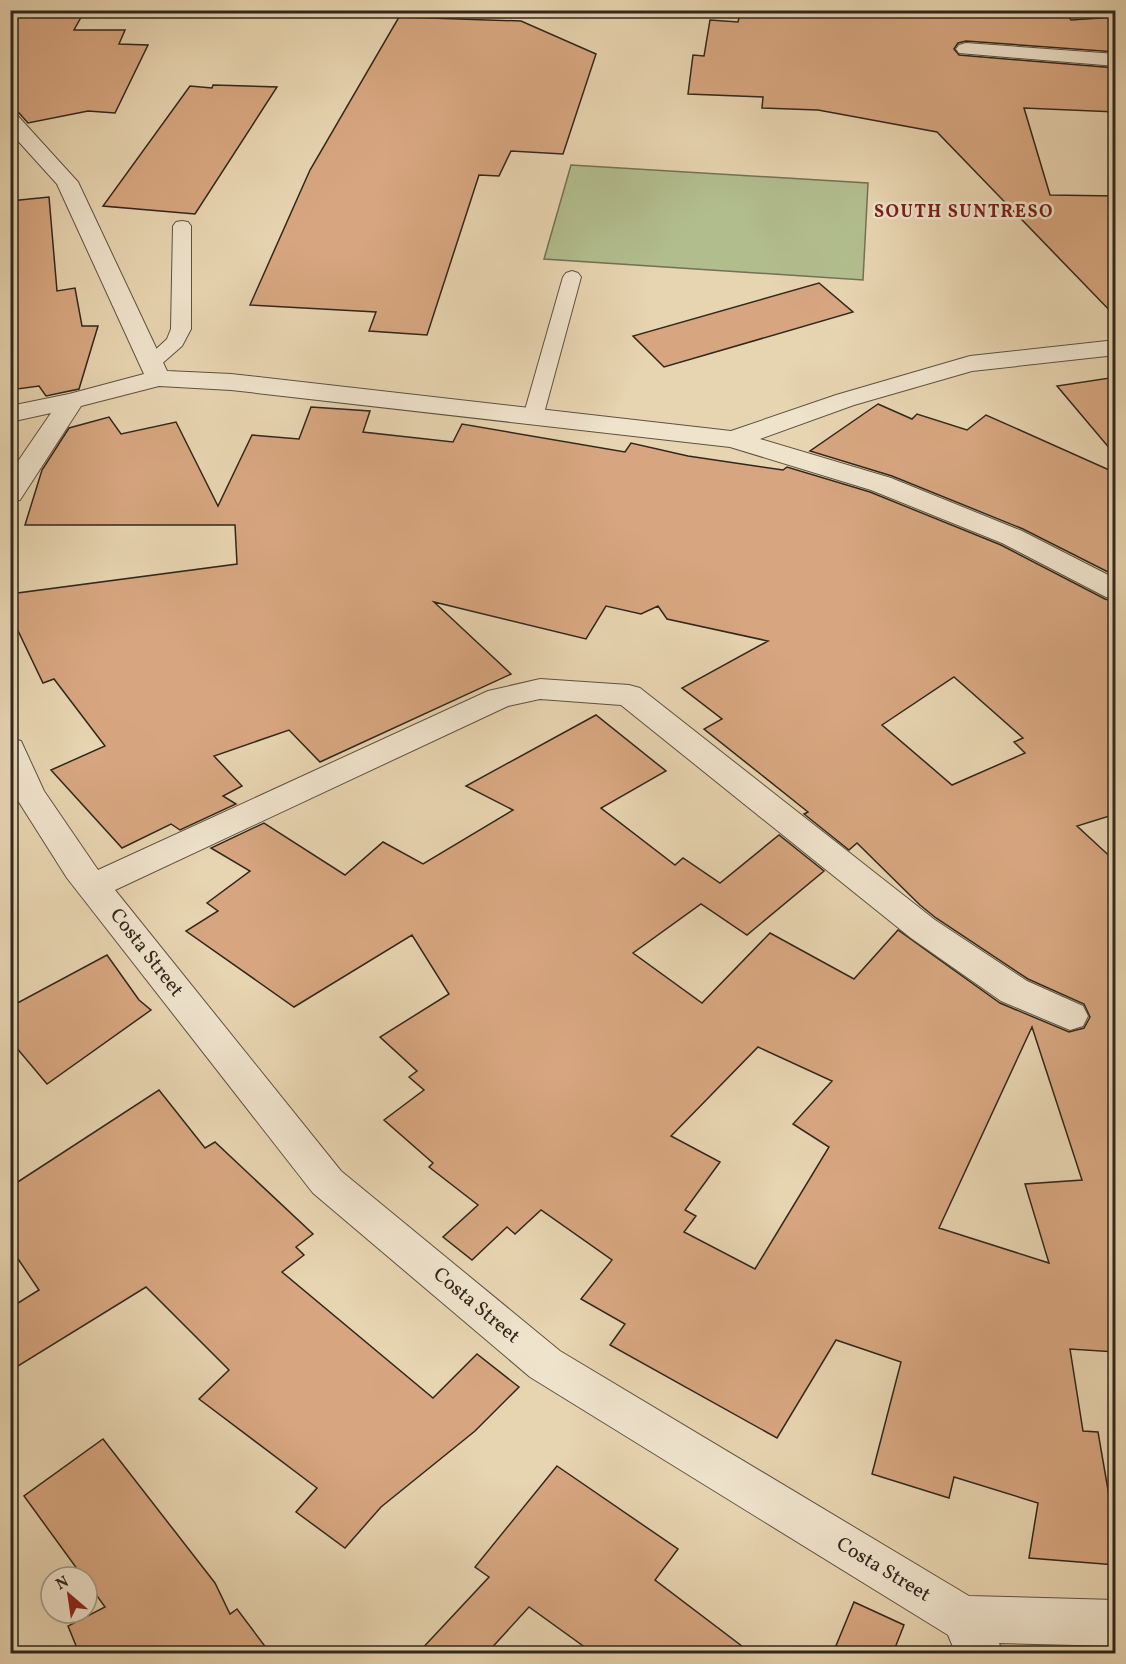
<svg xmlns="http://www.w3.org/2000/svg" width="1126" height="1664" font-family="Vollkorn,serif">
<rect width="100%" height="100%" fill="#e7d4b0"/>
<filter id="stains"><feTurbulence type="fractalNoise" baseFrequency=".00333" numOctaves="4"/><feColorMatrix values="0 0 0 0 .2 0 0 0 0 .09 0 0 0 0 .02 0 0 0 .5 -.17"/></filter>
<radialGradient id="worn" r=".72"><stop offset=".6" stop-color="#630" stop-opacity="0"/><stop offset="1" stop-color="#630" stop-opacity=".3"/></radialGradient>
<polygon fill="#b2bd8e" stroke="#727255" stroke-width="1.5" points="571,165 868,183 863,280 544,259"/>
<g fill="#d7a680" stroke="#31271c" stroke-width="1.5" fill-rule="evenodd">
<polygon points="10,10 85,10 74,30 125,30 119,44 148,45 115,113 88,111 28,123 19,113 10,111"/>
<polygon points="741,10 949,10 951,14 1064,10 1071,20 1116,17 1116,52 966,41 958,43 954,49 959,55 1116,68 1116,112 1024,108 1050,195 1116,196 1116,317 937,132 818,110 762,108 763,97 688,94 693,55 704,56 710,20 738,22"/>
<polygon points="399,17 521,21 596,54 563,154 511,151 499,176 479,175 427,335 369,331 376,312 250,305 310,170"/>
<polygon points="213,85 277,87 195,214 103,206 190,86 212,88"/>
<polygon points="49,197 57,291 75,288 82,326 98,326 79,389 46,396 39,386 10,390 10,201"/>
<polygon points="819,283 853,312 664,367 633,336"/>
<polygon points="1116,377 1116,456 1057,386"/>
<polygon points="878,404 912,419 917,414 967,430 986,415 1116,473 1116,576 1023,529 892,476 810,451"/>
<path d="M 311,407 L 370,411 L 363,432 L 453,442 L 462,424 L 625,452 L 631,443 L 688,456 L 783,470 L 787,467 L 870,492 L 1001,545 L 1105,599 L 1116,602 L 1116,814 L 1077,826 L 1116,862 L 1116,1352 L 1070,1349 L 1083,1431 L 1098,1432 L 1116,1536 L 1116,1565 L 1029,1558 L 1038,1503 L 954,1477 L 949,1498 L 872,1474 L 901,1362 L 836,1340 L 777,1438 L 610,1345 L 625,1324 L 581,1299 L 612,1260 L 541,1210 L 515,1234 L 507,1227 L 472,1260 L 443,1237 L 478,1205 L 429,1167 L 433,1163 L 384,1120 L 424,1090 L 409,1077 L 417,1071 L 380,1037 L 449,994 L 412,935 L 294,1007 L 186,931 L 218,911 L 207,903 L 250,871 L 211,848 L 264,823 L 345,875 L 383,842 L 423,864 L 513,810 L 466,786 L 596,715 L 666,771 L 601,808 L 675,865 L 683,858 L 720,883 L 779,835 L 824,871 L 747,935 L 701,904 L 633,953 L 702,1003 L 770,933 L 854,979 L 898,930 L 1000,1003 L 1069,1032 L 1084,1028 L 1090,1017 L 1084,1004 L 1028,979 L 936,918 L 920,905 L 857,843 L 849,850 L 804,814 L 808,812 L 704,729 L 722,719 L 682,688 L 768,641 L 667,619 L 658,606 L 641,614 L 606,606 L 586,639 L 434,602 L 511,674 L 320,762 L 289,730 L 214,756 L 242,786 L 223,796 L 236,804 L 180,830 L 171,824 L 122,848 L 51,770 L 105,746 L 54,679 L 43,683 L 10,614 L 10,594 L 237,564 L 235,525 L 25,525 L 42,470 L 69,428 L 109,417 L 121,434 L 176,422 L 218,506 L 252,435 L 299,439 ZM 954,677 L 1023,738 L 1014,742 L 1025,753 L 952,785 L 882,725 ZM 1032,1027 L 1082,1180 L 1025,1184 L 1049,1263 L 939,1228 ZM 758,1047 L 832,1081 L 793,1124 L 829,1147 L 755,1269 L 684,1232 L 696,1216 L 685,1210 L 720,1162 L 671,1136 Z"/>
<polygon points="107,955 139,1000 151,1010 47,1084 10,1040 10,1007"/>
<polygon points="159,1090 205,1148 215,1142 313,1234 296,1247 304,1255 282,1272 433,1398 477,1354 519,1387 475,1431 381,1507 345,1548 296,1512 317,1488 199,1399 229,1370 146,1287 10,1371 10,1308 39,1290 10,1247 10,1187"/>
<polygon points="103,1439 215,1583 230,1614 237,1609 270,1653 79,1653 68,1626 105,1607 87,1582 87,1577 83,1577 24,1496"/>
<polygon points="557,1466 678,1549 655,1580 751,1653 593,1653 529,1607 487,1653 418,1653 489,1577 475,1567"/>
<polygon points="854,1602 904,1625 893,1653 833,1653"/>
</g>
<g fill="none" stroke-linecap="round" stroke-linejoin="round">
<g stroke="#5e5241" stroke-width="2">
<g id="lane">
<polygon points="182,221 188,222 191,226 191,329 182,346 158,367 144,367 141,363 167,339 171,329 173,226 176,222"/>
<polygon points="572,271 578,273 581,277 543,417 540,421 526,421 523,417 563,277 566,273"/>
</g>
</g>
<g stroke="#5e5241" stroke-width="2">
<g id="street">
<polygon points="966,43 1116,54 1116,66 959,53 956,49 959,45"/>
<polygon points="10,113 17,115 78,182 167,371 231,374 731,431 836,395 970,356 1116,340 1116,355 972,371 854,405 760,439 891,478 1022,531 1116,579 1116,600 1106,597 1002,543 871,490 730,447 231,390 159,386 81,406 20,500 10,502 10,473 51,413 10,422 10,406 69,394 144,374 57,184 10,132"/>
<polygon points="540,679 629,685 640,688 935,920 1027,981 1083,1006 1088,1016 1083,1026 1070,1030 1001,1001 911,938 621,705 540,699 508,706 115,890 341,1171 560,1351 969,1596 1116,1600 1116,1646 999,1643 1003,1654 956,1654 948,1635 530,1377 313,1193 67,878 10,788 10,738 21,741 44,791 98,870 488,691"/>
</g>
</g>
<use href="#lane" fill="#efe3cc" fill-rule="evenodd"/>
<use href="#street" fill="#efe3cc" fill-rule="evenodd"/>
</g>
<g text-anchor="middle" dominant-baseline="central" stroke-width="5" stroke-linejoin="round" paint-order="stroke">
<g font-size="18" font-weight="bold" letter-spacing="1.5" fill="#7a1f14" stroke="#efe3cc">
<text x="964" y="212">SOUTH SUNTRESO</text>
</g>
<g font-size="20" fill="#31271c" stroke="#efe3cc">
<text transform="translate(146 953) rotate(52)">Costa Street</text>
<text transform="translate(476 1306) rotate(40)">Costa Street</text>
<text transform="translate(883 1570) rotate(31)">Costa Street</text>
</g>
</g>
<rect width="1126" height="1664" fill="none" stroke="#e7d4b0" stroke-width="36"/>
<rect x="12" y="12" width="1102" height="1640" fill="none" stroke="#31271c" stroke-width="3"/>
<rect x="18" y="18" width="1090" height="1628" fill="none" stroke="#31271c" stroke-width="1.5"/>
<g transform="translate(69 1595) rotate(331)"><circle r="28" fill="#efe3cc" stroke="#a39886" stroke-width="1.5"/>
<path d="M0-4.5L10 22L0 15L-10 22Z" fill="#8f2418"/>
<text y="-9" font-size="16" font-weight="bold" text-anchor="middle" fill="#31271c">N</text>
</g>
<rect width="100%" height="100%" filter="url(#stains)"/>
<rect width="100%" height="100%" fill="url(#worn)"/>
</svg>
